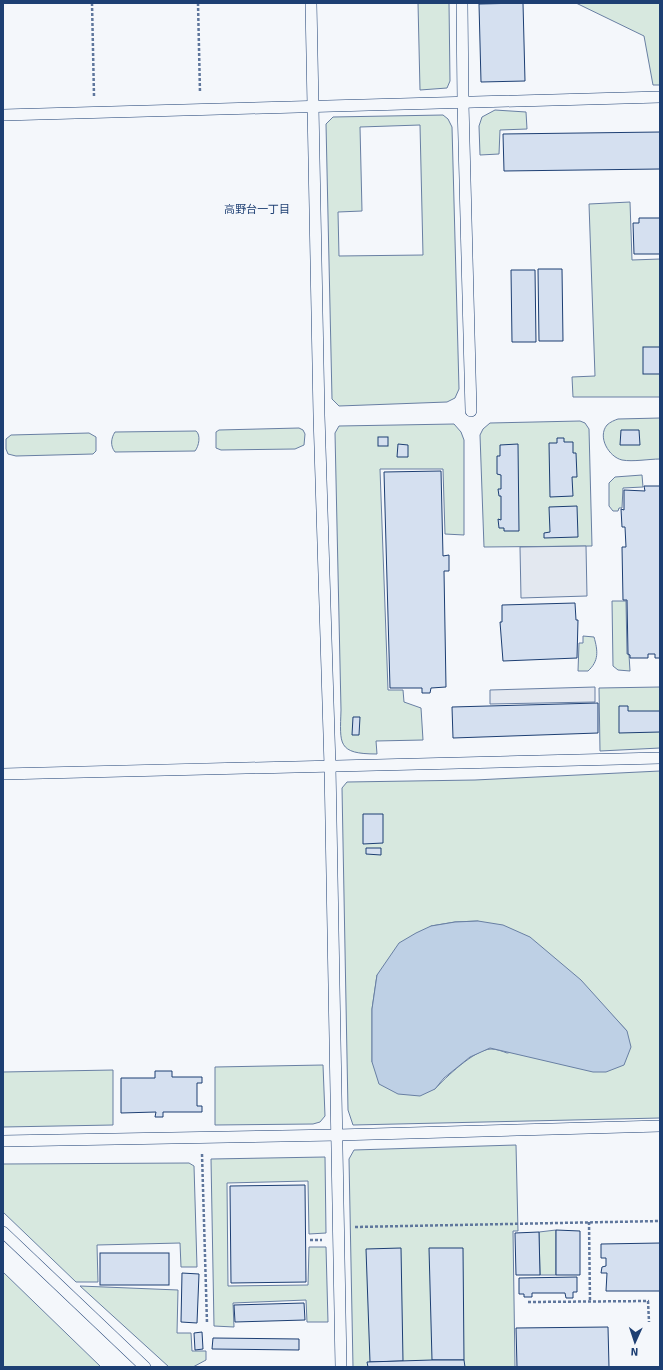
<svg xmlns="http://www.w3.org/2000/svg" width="663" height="1370" font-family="Signika,'Noto Sans JP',sans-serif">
<rect width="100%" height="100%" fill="#f4f7fb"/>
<g fill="#d7e8df" stroke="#687fa3" fill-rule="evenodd">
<polygon points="418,3 449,3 450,81 447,88 420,90"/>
<polygon points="576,3 660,3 660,85 653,85 644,36"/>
<polygon points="495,110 526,112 527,129 500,130 499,154 480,155 479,126 482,117"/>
<path d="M 443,115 L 448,119 L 452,127 L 459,389 L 455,398 L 447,402 L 339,406 L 332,399 L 326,124 L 333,117 ZM 420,125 L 423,255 L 339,256 L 338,212 L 362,211 L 360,127 Z"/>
<polygon points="630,202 632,260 660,259 660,397 573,397 572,377 595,376 589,204"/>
<path d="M 660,418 L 660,459 C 649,459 633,462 622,460 C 609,457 597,437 607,425 C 610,422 615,420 618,419 Z"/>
<polygon points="580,421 585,423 589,429 592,546 484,547 480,435 483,429 490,423"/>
<path d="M 454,424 L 461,432 L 464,440 L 464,535 L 445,534 L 443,469 L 380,469 L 388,690 L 403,690 L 404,702 L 421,708 L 423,740 L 376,741 L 377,754 C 337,754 340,744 341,710 L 335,433 L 339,426 Z"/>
<polygon points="299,428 303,430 305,434 304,445 295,449 221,450 216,448 216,432 219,430"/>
<path d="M 196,431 C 201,435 199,446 195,451 L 115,452 C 110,446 111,438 115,432 Z"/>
<polygon points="89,433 96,437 96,451 93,454 16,456 8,454 6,449 6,439 11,435"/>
<polygon points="642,475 643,487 623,488 622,508 619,508 618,511 613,511 609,506 609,483 615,477"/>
<polygon points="612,601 626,601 627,654 629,655 630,671 618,670 613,666"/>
<path d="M 583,636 L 594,637 C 598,651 599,661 588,671 L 578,671 L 579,643 L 583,643 Z"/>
<polygon points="660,687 660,748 600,751 599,688"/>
<path d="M 660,771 L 660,1118 L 353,1125 L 348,1110 L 342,788 L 347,782 L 475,780 ZM 478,921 L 613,1016 L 627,1031 L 507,1053 C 502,1051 496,1049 491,1049 C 475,1049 445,1078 435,1089 L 372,1062 L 372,1009 L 377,975 L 431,926 L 455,922 Z"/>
<polygon points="323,1065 325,1116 320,1122 313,1124 215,1125 215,1067"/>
<polygon points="113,1070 113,1125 3,1127 3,1072"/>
<polygon points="516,1145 518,1231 513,1231 515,1367 353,1367 349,1159 354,1150"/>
<polygon points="325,1157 326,1233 309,1234 308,1181 227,1183 228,1286 308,1285 309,1247 326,1247 328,1322 307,1322 306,1300 233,1303 234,1327 214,1326 211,1159"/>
<polygon points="189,1163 194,1166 197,1267 181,1267 180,1243 97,1245 98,1282 76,1282 3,1212 3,1164"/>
<polygon points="556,1230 556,1275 540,1275 539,1232"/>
<polygon points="3,1272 101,1367 3,1367"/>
<polygon points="80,1286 178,1290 177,1333 191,1333 192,1351 206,1351 206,1360 193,1367 169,1367"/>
</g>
<g fill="#e3e8f0" stroke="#687fa3">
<polygon points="586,546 587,596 521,598 520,547"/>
<polygon points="595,687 595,702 490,704 490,690"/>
</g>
<polygon fill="#bed0e5" stroke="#687fa3" points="478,921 503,925 530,937 581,980 627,1031 631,1047 624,1065 606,1072 593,1072 490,1048 470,1057 444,1078 435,1089 420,1096 398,1094 379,1084 372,1062 372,1009 377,975 399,943 416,933 431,926 455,922"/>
<g fill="#d5e0f0" stroke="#1d3f73">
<polygon points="523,3 525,81 481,82 479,4"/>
<polygon points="660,132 660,169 504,171 503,134"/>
<polygon points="639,218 660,218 660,254 634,254 633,223 639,223"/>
<polygon points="538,269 562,269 563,341 539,341"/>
<polygon points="511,270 535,270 536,342 512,342"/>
<rect x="643" y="347" width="17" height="27"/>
<polygon points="621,430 639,430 640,445 620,445"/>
<rect x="378" y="437" width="10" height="9"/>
<polygon points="557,438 564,438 564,442 573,442 573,453 576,453 577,477 572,477 573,496 550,497 549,443 557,443"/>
<polygon points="398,444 408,445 408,457 397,457"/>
<polygon points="518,444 519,531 504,531 504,528 499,528 498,519 501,520 501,496 499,496 498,489 501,489 501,475 497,474 497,456 500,456 500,445"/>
<polygon points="441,471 443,556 449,555 449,571 444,571 446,687 431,688 430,693 422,693 422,688 390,688 384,472"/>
<polygon points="644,486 660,486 660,658 655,658 655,654 648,654 648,658 630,658 630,655 628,654 627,600 623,600 622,547 626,547 625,527 622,527 621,509 624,510 624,490 645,491"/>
<polygon points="577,506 578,537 544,538 544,533 550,532 549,507"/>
<polygon points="575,603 576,620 578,620 577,658 503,661 500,622 502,622 502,605"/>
<polygon points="598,703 598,733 453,738 452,707"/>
<polygon points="619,706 628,706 628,711 660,711 660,732 619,733"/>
<polygon points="353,717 360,717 359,735 352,735"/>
<polygon points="363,814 383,814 383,843 363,844"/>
<polygon points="366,848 381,848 381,855 366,854"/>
<polygon points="155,1071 172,1071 172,1077 202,1077 202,1083 197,1083 197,1106 202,1106 202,1112 163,1112 163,1117 155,1117 156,1112 121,1113 121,1078 155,1078"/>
<polygon points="305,1185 306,1282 231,1283 230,1186"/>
<polygon points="556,1230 580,1231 580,1275 556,1275"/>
<polygon points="539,1232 540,1275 516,1275 515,1233"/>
<polygon points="660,1243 660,1291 606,1291 607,1273 601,1273 602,1267 606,1266 606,1258 601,1258 601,1244"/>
<polygon points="401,1248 403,1361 370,1362 366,1249"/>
<polygon points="429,1248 463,1248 464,1360 432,1360"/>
<rect x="100" y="1253" width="69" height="32"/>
<polygon points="182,1273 199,1274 197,1323 181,1322"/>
<polygon points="577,1277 577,1292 573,1292 573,1298 566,1298 565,1293 532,1293 532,1297 524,1297 524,1294 519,1294 519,1278"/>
<polygon points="304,1303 305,1320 235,1322 234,1305"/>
<polygon points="608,1327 609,1367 517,1367 516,1328"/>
<polygon points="202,1332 203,1349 195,1350 194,1333"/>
<polygon points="213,1338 299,1339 299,1350 212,1349"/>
<polygon points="432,1360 464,1360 465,1367 368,1367 367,1362"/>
</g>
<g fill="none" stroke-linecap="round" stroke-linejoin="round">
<g stroke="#1d3f73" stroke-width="12">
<g id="lane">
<polyline points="311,3 319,415 330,766 341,1367"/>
<polyline points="462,3 463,103 471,411"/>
<polyline points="3,115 660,97"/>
<polyline points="3,774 660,758"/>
<polyline points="3,1141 337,1135 660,1126"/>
<polyline points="3,1232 145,1367"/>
</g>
</g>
<g stroke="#5e769c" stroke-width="2.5" stroke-dasharray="3 2" stroke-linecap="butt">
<polyline points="92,3 94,96"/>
<polyline points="198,3 200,93"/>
<polyline points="202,1154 207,1323"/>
<polyline points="589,1222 590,1302"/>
<polyline points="355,1227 660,1221"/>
<polyline points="310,1240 322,1240"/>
<polyline points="528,1302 648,1301 649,1322"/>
</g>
<use href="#lane" stroke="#f4f7fb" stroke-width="11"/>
</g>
<g text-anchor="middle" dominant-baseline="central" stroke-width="3" stroke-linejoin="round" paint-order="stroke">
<g font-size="11" fill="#1d3f73" stroke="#f4f7fb">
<text x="257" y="209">高野台一丁目</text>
</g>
</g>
<rect width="663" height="1370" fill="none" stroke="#1d3f73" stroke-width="8"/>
<g transform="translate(635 1342) rotate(183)" stroke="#f4f7fb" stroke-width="3" paint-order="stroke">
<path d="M0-3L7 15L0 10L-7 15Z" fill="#1d3f73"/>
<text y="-6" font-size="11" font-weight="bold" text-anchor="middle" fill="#1d3f73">N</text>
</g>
</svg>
